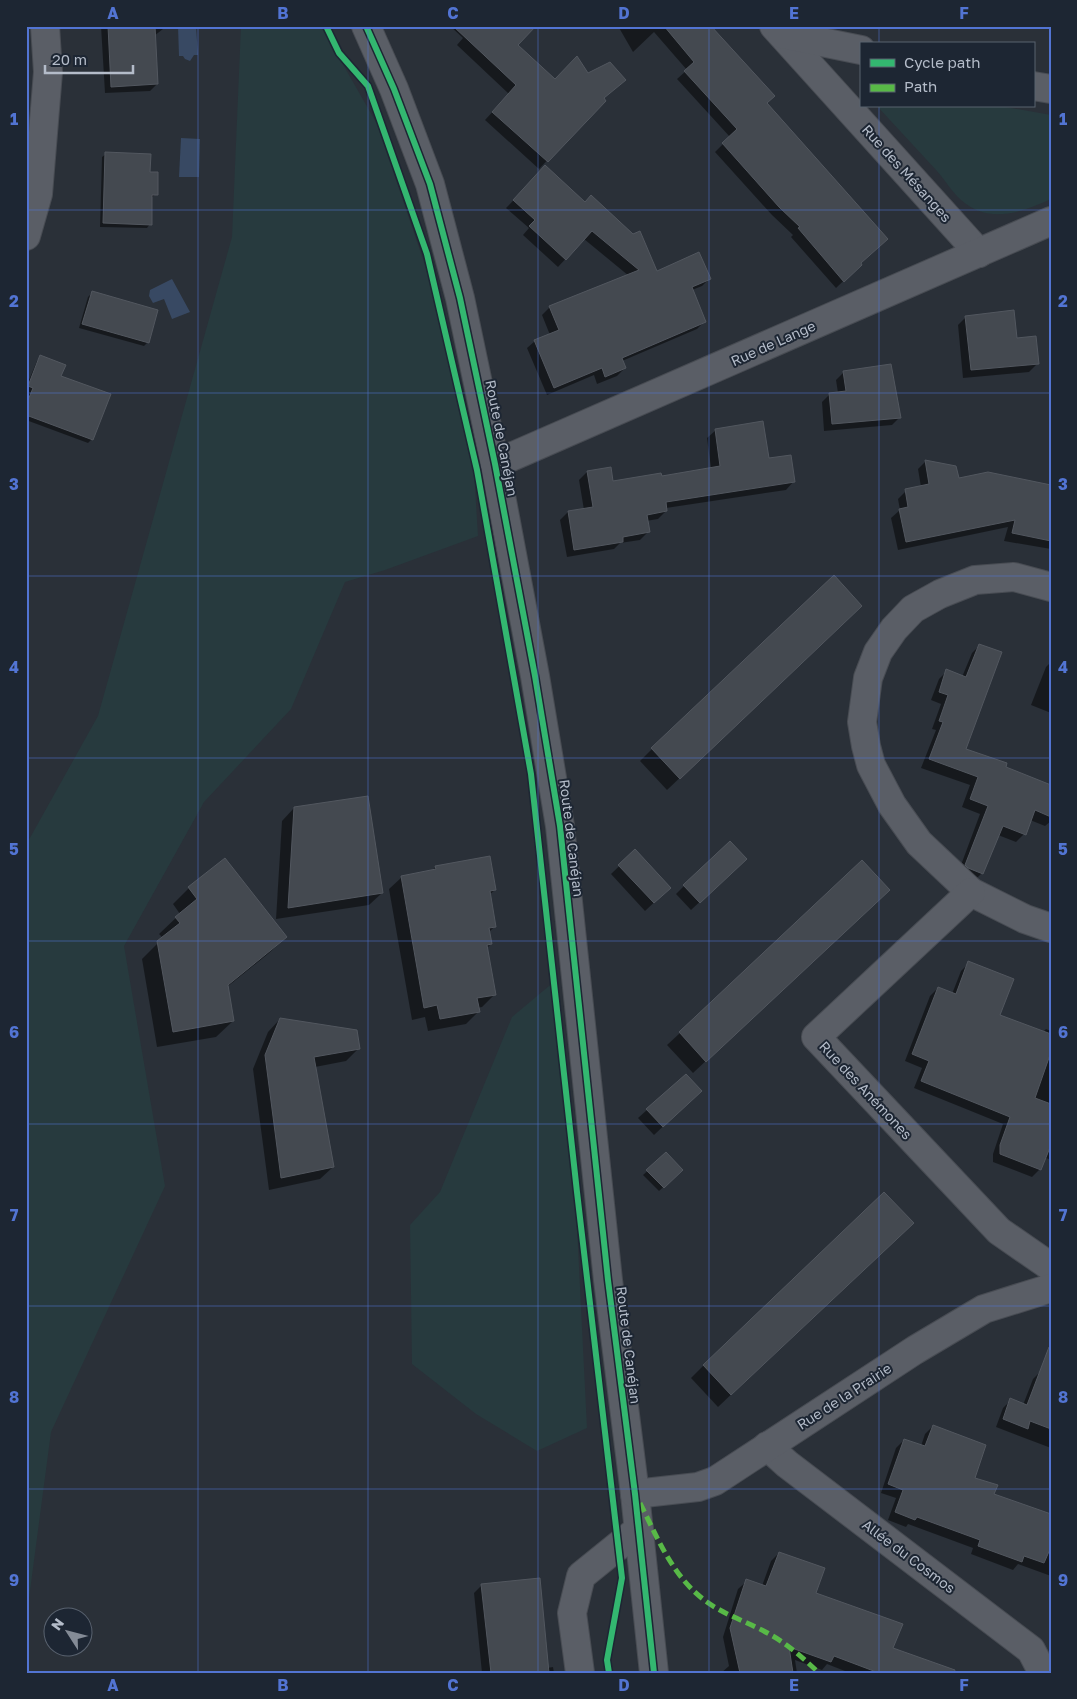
<svg xmlns="http://www.w3.org/2000/svg" width="1077" height="1699" font-family="'Golos Text',sans-serif">
<rect width="100%" height="100%" fill="#2a3038"/>
<g fill="#273a3e">
<polygon points="241,26 321,26 377,124 430,280 474,470 478,536 385,570 345,582 291,709 204,802 124,946 165,1186 51,1432 26,1621 26,845 98,716 232,237"/>
<path d="M 877,106 L 1000,106 L 1051,115 L 1051,199 C 1022,212 989,225 961,200 C 952,192 945,180 937,171 C 917,149 897,128 877,106 Z"/>
<polygon points="555,981 576,1207 587,1428 537,1451 476,1414 412,1364 410,1225 440,1192 512,1017"/>
</g>
<g fill="#384963">
<polygon points="178,26 196,26 198,55 194,55 190,61 185,59 183,56 179,56"/>
<polygon points="181,138 200,139 199,177 179,177"/>
<polygon points="172,279 190,312 172,319 164,299 153,303 149,296 150,290"/>
</g>
<g fill="#0007">
<polygon points="101,26 163,26 163,29 154,36 157,84 150,91 105,93"/>
<polygon points="450,26 534,26 516,45 555,80 604,101 539,169 485,120 509,94 457,45 463,38"/>
<polygon points="618,26 708,26 765,103 860,265 836,288 791,237 793,235 772,215 715,152 730,137 677,79 687,70 654,32 633,52"/>
<polygon points="1044,26 1051,26 1051,28 1044,29"/>
<polygon points="106,154 149,173 156,194 151,198 150,224 147,228 100,227 102,157"/>
<polygon points="538,175 656,272 709,279 702,286 692,290 705,321 697,329 622,361 625,368 617,376 597,384 594,375 547,395 527,348 535,341 550,335 542,315 550,307 629,276 584,239 558,267 523,235 529,228 506,208"/>
<polygon points="92,293 148,342 144,346 79,328 88,297"/>
<polygon points="966,317 1037,364 1029,372 963,378 958,325"/>
<polygon points="41,357 60,377 92,439 88,443 26,420 26,400 29,391 26,390 26,387 37,361"/>
<polygon points="844,372 900,417 892,425 824,431 822,402 830,394 838,393 836,380"/>
<polygon points="716,430 768,459 794,481 786,490 666,508 666,511 658,519 646,521 648,532 640,540 620,543 614,549 567,557 560,520 568,512 584,510 579,480 587,472 612,482 661,478 711,468 707,438"/>
<polygon points="926,461 958,480 1051,486 1051,549 1004,541 1008,527 898,550 891,518 900,510 898,499 906,491 921,487 918,469"/>
<polygon points="848,619 667,790 640,761 652,749"/>
<polygon points="980,645 964,749 1051,786 1051,821 1045,826 1030,820 1024,834 1016,842 998,835 982,873 974,881 958,873 980,814 962,807 970,785 921,768 936,730 932,729 941,704 931,700 939,679 947,671 962,677 972,653"/>
<polygon points="1051,662 1051,713 1031,705 1046,667"/>
<polygon points="294,808 382,893 369,905 276,919 282,821"/>
<polygon points="635,851 661,896 645,911 611,874"/>
<polygon points="436,867 495,890 489,895 495,926 489,932 491,944 487,948 495,994 482,1007 477,1008 478,1012 466,1024 428,1031 425,1017 412,1020 389,889 402,877 431,871"/>
<polygon points="737,867 691,910 676,894 684,886"/>
<polygon points="189,888 286,937 269,953 227,987 233,1021 216,1037 157,1047 142,959 163,938 159,934 180,914 173,904"/>
<polygon points="876,902 693,1073 667,1045 680,1033"/>
<polygon points="969,963 998,1016 1043,1032 1046,1029 1051,1031 1051,1160 1044,1157 1040,1169 1032,1177 993,1162 993,1154 1003,1124 914,1088 922,1068 905,1061 930,996 938,988 952,994 961,971"/>
<polygon points="280,1019 358,1049 346,1061 315,1067 333,1167 320,1179 269,1190 253,1069 268,1032"/>
<polygon points="686,1075 692,1099 654,1135 638,1118"/>
<polygon points="666,1154 682,1170 659,1191 643,1175"/>
<polygon points="900,1235 718,1407 691,1378 704,1365"/>
<polygon points="1041,1371 1051,1375 1051,1448 996,1427 1003,1408 1011,1400 1023,1405 1033,1379"/>
<polygon points="933,1426 973,1479 993,1495 1051,1534 1051,1576 1018,1564 1013,1570 971,1554 973,1548 908,1524 906,1527 888,1520 896,1498 881,1493 896,1448 904,1440 921,1446 925,1434"/>
<polygon points="779,1553 815,1594 892,1648 960,1673 850,1673 827,1664 822,1670 795,1660 797,1673 721,1673 729,1666 723,1637 738,1589 747,1581 762,1586 771,1561"/>
<polygon points="482,1585 547,1668 553,1667 554,1673 482,1673 474,1593"/>
</g>
<g fill="#444950" stroke="#52575f">
<polygon points="108,26 155,26 158,84 111,87"/>
<polygon points="453,26 536,26 518,45 555,79 577,56 588,73 610,62 626,80 604,98 606,101 548,162 492,112 516,85"/>
<polygon points="664,26 711,26 775,96 767,103 888,239 861,263 862,265 844,282 798,228 800,227 779,207 722,143 737,129 684,71 694,62"/>
<polygon points="105,152 151,154 150,172 158,172 158,195 152,195 152,225 103,223"/>
<polygon points="545,165 585,202 591,195 633,234 640,231 657,271 699,252 711,279 692,287 706,322 622,358 626,368 605,377 602,368 554,388 534,340 559,330 549,306 639,270 592,231 566,260 529,226 535,220 513,200"/>
<polygon points="92,291 158,310 149,343 82,324"/>
<polygon points="1014,310 1017,338 1036,336 1039,364 971,370 965,316"/>
<polygon points="40,355 66,365 61,376 111,394 93,440 26,415 26,405 33,388 28,386"/>
<polygon points="891,364 901,418 832,424 829,393 846,391 843,371"/>
<polygon points="763,421 769,458 791,455 795,482 666,502 667,511 647,515 650,532 623,537 623,542 574,550 568,511 593,507 587,471 611,467 613,481 661,473 662,476 720,466 715,429"/>
<polygon points="925,460 956,466 959,478 988,472 1051,485 1051,541 1012,533 1015,520 906,542 899,509 908,507 905,489 929,484"/>
<polygon points="834,575 862,606 680,779 651,748"/>
<polygon points="979,644 1002,652 966,749 1007,763 1006,767 1051,785 1051,817 1035,810 1026,835 1003,826 983,874 968,868 965,865 988,806 970,799 978,777 929,759 943,722 939,721 948,695 939,692 946,669 966,677"/>
<polygon points="368,796 383,893 288,908 294,807"/>
<polygon points="730,841 747,859 700,903 683,885"/>
<polygon points="635,849 671,888 654,903 618,865"/>
<polygon points="490,856 496,890 490,891 496,927 489,928 492,944 487,945 496,995 477,998 480,1012 440,1019 437,1005 424,1008 401,876 436,869 435,866"/>
<polygon points="225,858 287,937 228,985 234,1021 173,1032 157,941 180,923 175,917 197,899 188,887"/>
<polygon points="862,860 890,890 706,1062 679,1032"/>
<polygon points="968,961 1014,979 1000,1015 1051,1034 1051,1052 1035,1098 1051,1104 1051,1145 1041,1170 1000,1154 1000,1145 1010,1117 921,1081 929,1061 912,1054 938,987 956,994"/>
<polygon points="280,1018 357,1030 360,1049 314,1057 334,1167 281,1178 265,1055"/>
<polygon points="686,1074 702,1091 663,1127 646,1109"/>
<polygon points="666,1152 683,1170 664,1188 646,1170"/>
<polygon points="884,1192 914,1223 731,1395 703,1365"/>
<polygon points="1049,1347 1051,1348 1051,1429 1030,1421 1028,1429 1003,1419 1010,1398 1027,1405"/>
<polygon points="933,1425 986,1445 975,1478 998,1485 994,1494 1051,1514 1051,1547 1044,1563 1024,1556 1022,1562 978,1546 980,1540 917,1517 915,1520 895,1512 903,1490 888,1484 904,1439 925,1446"/>
<polygon points="779,1552 825,1568 816,1593 903,1624 893,1648 955,1670 954,1673 879,1673 834,1656 831,1662 789,1647 793,1673 740,1673 730,1628 746,1579 766,1586"/>
<polygon points="540,1578 549,1673 491,1673 481,1584"/>
</g>
<g fill="none" stroke-linecap="round" stroke-linejoin="round">
<g stroke="#484c53" stroke-width="30">
<g id="minor">
<polyline points="366,26 394,89 430,184 460,298 495,464 535,676 560,826 608,1280 635,1494 654,1673"/>
<polyline points="774,26 979,253"/>
<polyline points="782,34 861,50"/>
<polyline points="1033,86 1051,89"/>
<polyline points="26,236 38,194 48,72 45,26"/>
<polyline points="495,464 1051,221"/>
<polyline points="1051,587 1014,577 975,580 940,594 913,609 894,629 878,652 868,678 862,722 866,746 871,765 892,805 919,843 971,892 1025,919 1051,928"/>
<polyline points="971,892 816,1037 999,1231 1051,1267"/>
<polyline points="767,1446 787,1464 1031,1650 1043,1673"/>
<polyline points="635,1494 698,1487 715,1481 915,1350 984,1309 1051,1288"/>
<polyline points="580,1673 572,1613 581,1576 639,1529"/>
</g>
</g>
<use href="#minor" stroke="#5a5e66" stroke-width="28"/>
<path stroke="#58b947" stroke-width="5" stroke-dasharray="10 5" stroke-linecap="butt" d="M 640,1503 C 657,1537 672,1575 703,1599 C 723,1615 749,1622 771,1635 C 789,1645 804,1659 819,1673"/>
<g stroke="#1d2633" stroke-width="9">
<g id="cycleway">
<polyline points="326,26 339,53 368,86 427,254 477,470 531,774 577,1192 622,1578 607,1660 609,1673"/>
<polyline points="366,26 394,89 430,184 460,298 495,464 535,676 560,826 608,1280 635,1494 654,1673"/>
</g>
</g>
<use href="#cycleway" stroke="#33b770" stroke-width="6"/>
</g>
<path fill="none" stroke="#5274d3" stroke-width="1" stroke-opacity="0.55" d="M 198,26 L 198,1673M 368,26 L 368,1673M 538,26 L 538,1673M 709,26 L 709,1673M 879,26 L 879,44M 879,106 L 879,1673M 26,210 L 1051,210M 26,393 L 1051,393M 26,576 L 1051,576M 26,758 L 1051,758M 26,941 L 1051,941M 26,1124 L 1051,1124M 26,1306 L 1051,1306M 26,1489 L 1051,1489"/>
<g text-anchor="middle" dominant-baseline="central" stroke-width="4" stroke-linejoin="round" paint-order="stroke">
<g font-size="14" fill="#b4bcc9" stroke="#1d2633">
<text transform="translate(907 173) rotate(48)">Rue des Mésanges</text>
<text transform="translate(773 343) rotate(-24)">Rue de Lange</text>
<text transform="translate(502 438) rotate(79)">Route de Canéjan</text>
<text transform="translate(572 838) rotate(83)">Route de Canéjan</text>
<text transform="translate(866 1090) rotate(47)">Rue des Anémones</text>
<text transform="translate(629 1345) rotate(83)">Route de Canéjan</text>
<text transform="translate(844 1396) rotate(-33)">Rue de la Prairie</text>
<text transform="translate(909 1556) rotate(37)">Allée du Cosmos</text>
</g>
</g>
<rect width="1077" height="1699" fill="none" stroke="#1d2633" stroke-width="55"/>
<rect x="860" y="42" width="175" height="65" fill="#1d2633" stroke="#59626f"/>
<rect x="870" y="59" width="25" height="8" fill="#33b770" stroke="#59626f"/>
<text x="904" y="68" font-size="15" fill="#b4bcc9">Cycle path</text>
<rect x="870" y="84" width="25" height="8" fill="#58b947" stroke="#59626f"/>
<text x="904" y="92" font-size="15" fill="#b4bcc9">Path</text>
<g transform="translate(68 1632) rotate(306)"><circle r="24" fill="#1d2633" stroke="#59626f"/>
<path d="M0-4L9 19L0 12L-9 19Z" fill="#848b96"/>
<text y="-8" font-size="14" font-weight="bold" text-anchor="middle" fill="#b4bcc9">N</text>
</g>
<path d="M45 65v8h88v-8" fill="none" stroke="#b4bcc9" stroke-width="2.5"/>
<text x="52" y="65" font-size="15" fill="#b4bcc9" stroke="#1d2633" stroke-width="4" paint-order="stroke">20 m</text>
<rect x="28" y="28" width="1022" height="1644" fill="none" stroke="#5274d3" stroke-width="2"/>
<g font-size="16" text-anchor="middle" font-weight="bold" fill="#5274d3">
<text x="113" y="19">A</text>
<text x="283" y="19">B</text>
<text x="453" y="19">C</text>
<text x="624" y="19">D</text>
<text x="794" y="19">E</text>
<text x="964" y="19">F</text>
<text x="14" y="125">1</text>
<text x="1063" y="125">1</text>
<text x="14" y="307">2</text>
<text x="1063" y="307">2</text>
<text x="14" y="490">3</text>
<text x="1063" y="490">3</text>
<text x="14" y="673">4</text>
<text x="1063" y="673">4</text>
<text x="14" y="855">5</text>
<text x="1063" y="855">5</text>
<text x="14" y="1038">6</text>
<text x="1063" y="1038">6</text>
<text x="14" y="1221">7</text>
<text x="1063" y="1221">7</text>
<text x="14" y="1403">8</text>
<text x="1063" y="1403">8</text>
<text x="14" y="1586">9</text>
<text x="1063" y="1586">9</text>
<text x="113" y="1691">A</text>
<text x="283" y="1691">B</text>
<text x="453" y="1691">C</text>
<text x="624" y="1691">D</text>
<text x="794" y="1691">E</text>
<text x="964" y="1691">F</text>
</g>
</svg>
